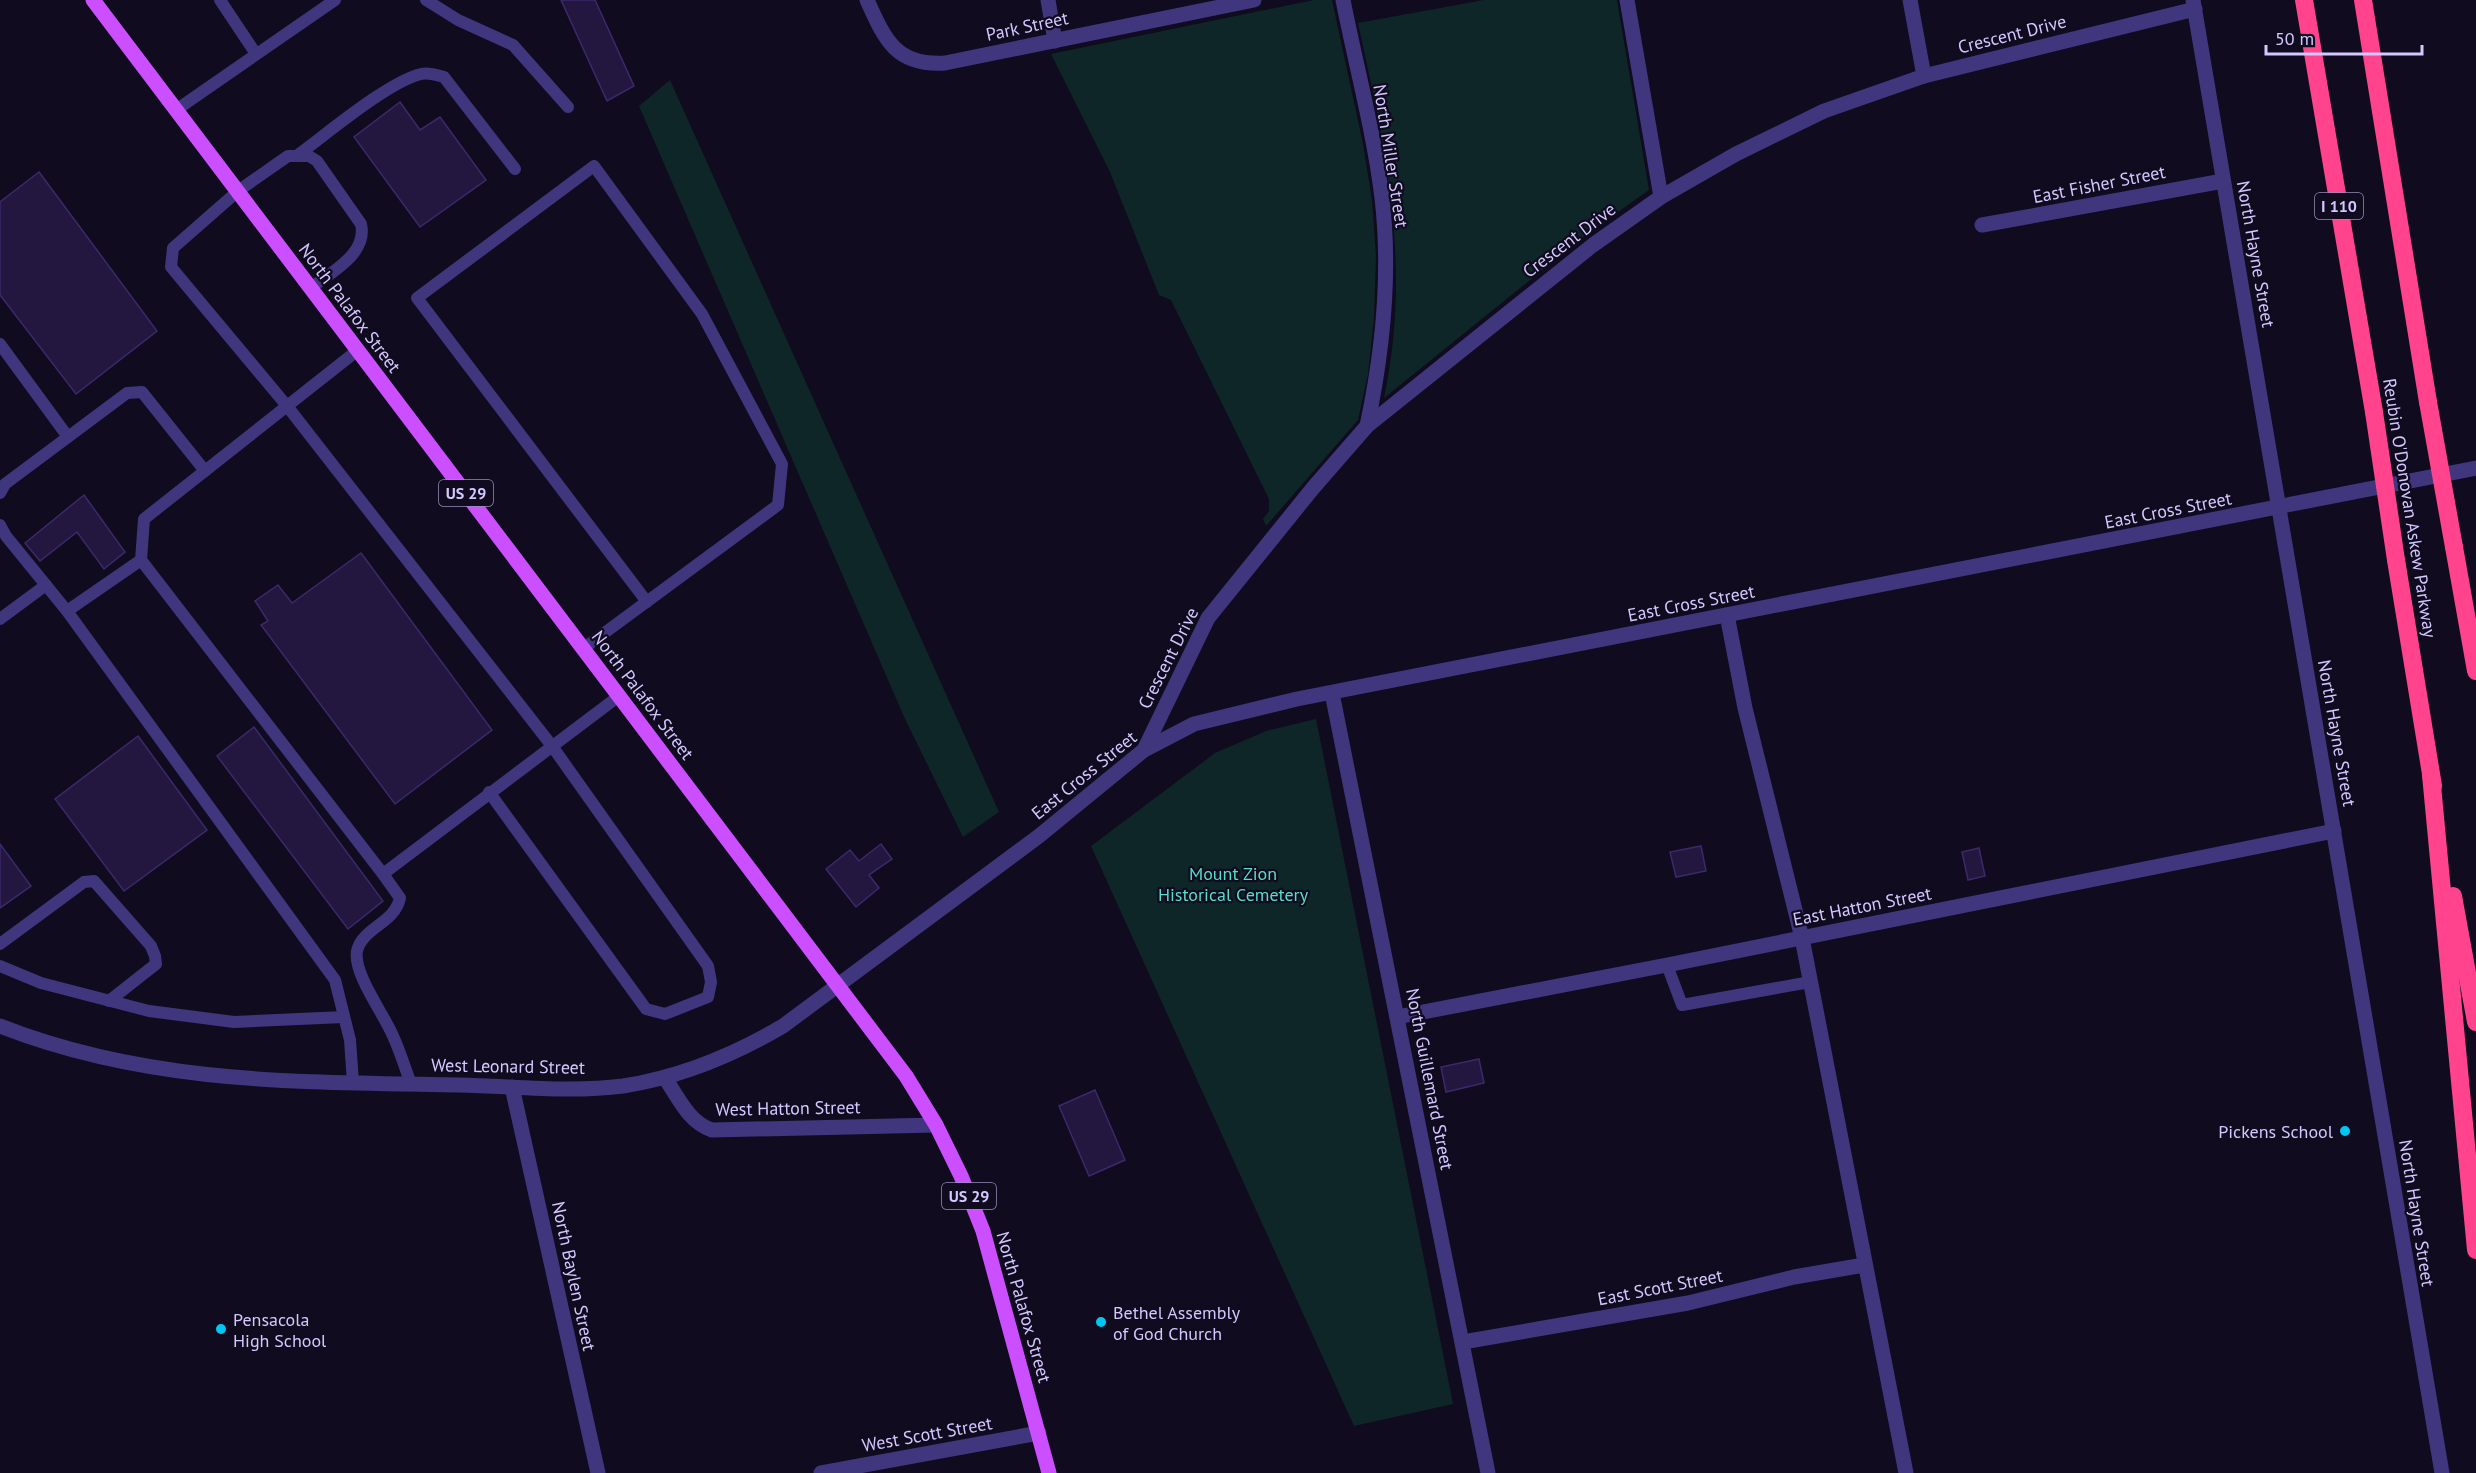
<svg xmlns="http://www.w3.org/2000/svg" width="2476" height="1473" font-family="'PT Sans',sans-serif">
<rect width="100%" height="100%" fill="#100b1e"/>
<g fill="#0f2628">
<polygon points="1314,0 1332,0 1363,144 1372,200 1376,256 1374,318 1368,374 1358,420 1266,526 1263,519 1269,511 1269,499 1171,300 1159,295 1110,172 1051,54"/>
<path d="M 1484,0 L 1617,0 L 1649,190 L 1587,234 L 1384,398 C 1412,265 1386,152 1358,23 Z"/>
<polygon points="670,80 999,812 963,837 905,719 639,106"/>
<polygon points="1316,719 1453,1404 1354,1426 1091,846 1215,753 1266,731"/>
</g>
<g fill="#23173f" stroke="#3c296b" stroke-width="1.5">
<polygon points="561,0 595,0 634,86 607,101"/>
<polygon points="400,102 420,130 440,117 486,180 420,227 354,137"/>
<polygon points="39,172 157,331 76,394 0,295 0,202"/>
<polygon points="84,495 125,552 104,569 77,532 40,561 25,543"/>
<polygon points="361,553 492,730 395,804 261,625 268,621 255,601 278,585 292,603"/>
<polygon points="254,727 383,901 348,929 217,756"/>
<polygon points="138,736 207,830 124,891 55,799"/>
<polygon points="0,844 31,886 0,908"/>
<polygon points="881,844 892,859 869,875 879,888 856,907 826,869 850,850 859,861"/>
<polygon points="1701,846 1706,871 1676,877 1670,852"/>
<polygon points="1979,848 1985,876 1968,880 1962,852"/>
<polygon points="1479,1059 1484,1083 1446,1092 1441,1067"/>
<polygon points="1095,1090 1125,1160 1089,1176 1059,1106"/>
</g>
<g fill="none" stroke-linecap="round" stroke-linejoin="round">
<g stroke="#3f367d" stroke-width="12">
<polyline points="220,0 256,54"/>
<polyline points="426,0 458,20 513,45 568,107"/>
<polyline points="176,110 335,0"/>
<path d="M 299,154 C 328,133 388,82 421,74 C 429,72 437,75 444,77 L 515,169"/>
<path d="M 311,288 C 331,272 368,254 361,224 L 317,161 L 309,156 L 288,156 L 238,191 L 173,248 L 171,267 L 287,406 L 552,746 L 708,966 L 711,982 L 708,997 L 665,1014 L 646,1009 L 489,792"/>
<polyline points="0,344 68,437"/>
<polyline points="358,350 144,519 141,560 383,874 619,696"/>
<polyline points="0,493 5,484 127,393 142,392 205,471"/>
<polyline points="0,525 6,536 67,611"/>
<polyline points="141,560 67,611 335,980 350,1040 353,1083"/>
<polyline points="0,619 46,585"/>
<polyline points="584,648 778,505 782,464 702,314 594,166 417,298 647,602"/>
<path d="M 383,874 L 400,898 C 395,923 362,928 357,951 C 353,974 384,1014 393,1036 C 400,1051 405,1068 411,1084"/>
<polyline points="0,944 84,882 94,881 151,946 155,956 156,964 109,1001"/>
<polyline points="1667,965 1682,1005 1810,982"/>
<polyline points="0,966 41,983 149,1011 234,1022 344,1017"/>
</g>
<g stroke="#3f367d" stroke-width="15">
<path d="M 867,0 C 885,40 896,66 945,63 L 1254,0"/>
<polyline points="1048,0 1055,41"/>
<path d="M 1343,0 C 1356,66 1374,132 1382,198 C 1391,275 1383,351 1367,426"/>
<polyline points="1627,0 1661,197"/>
<polyline points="1910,0 1924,76"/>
<polyline points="2193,0 2442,1473"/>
<polyline points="1982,225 2223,181"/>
<polyline points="1727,615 1745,708 1802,938 1906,1473"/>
<polyline points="1332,693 1488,1473"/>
<polyline points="1144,750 1208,618 1313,488 1367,426 1593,245 1661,197 1736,154 1824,111 1924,76 2195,9"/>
<polyline points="1397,1017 1667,965 2334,831"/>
<path d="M 665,1078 C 678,1097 689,1123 712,1130 L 936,1125"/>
<polyline points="512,1087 598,1473"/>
<polyline points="1463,1342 1688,1303 1794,1277 1864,1265"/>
<polyline points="821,1473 1039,1433"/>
</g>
<path stroke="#3f367d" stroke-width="15" d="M 0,1026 C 150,1085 302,1082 460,1085 C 513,1086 569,1093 623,1086 C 681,1077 732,1056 783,1026 L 1039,836 L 1144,750 L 1194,724 L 1297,699 L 2476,468"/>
<polyline stroke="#cc4fff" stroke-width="15" points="93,0 906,1076 936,1125 961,1176 983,1231 1049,1473"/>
<g stroke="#ff438d" stroke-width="18">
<polyline points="2304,0 2374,412"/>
<polyline points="2363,0 2428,402"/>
<polyline points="2454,547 2476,671"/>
<polyline points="2396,560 2433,786"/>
<polyline points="2431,775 2476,1250"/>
<polyline points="2453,896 2476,1022"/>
</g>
<g stroke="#ff438d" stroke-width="18">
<polyline points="2428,402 2454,547"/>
<polyline points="2374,412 2396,560"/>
</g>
</g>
<g fill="#00c6f3" stroke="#100b1e" stroke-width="2">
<circle cx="2345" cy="1131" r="6"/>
<circle cx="1101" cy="1322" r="6"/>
<circle cx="221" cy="1329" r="6"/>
</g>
<g text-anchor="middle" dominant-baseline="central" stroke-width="4.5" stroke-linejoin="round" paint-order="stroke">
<g fill="#100b1e" stroke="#988fbc" stroke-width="1.5">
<rect x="2315" y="193" width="48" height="26" rx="4.5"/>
<rect x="439" y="480" width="54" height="26" rx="4.5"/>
<rect x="942" y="1183" width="54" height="26" rx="4.5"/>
</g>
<g font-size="16" font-weight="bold" fill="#d3c8ff">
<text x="2339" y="206">I 110</text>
<text x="466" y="493">US 29</text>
<text x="969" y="1196">US 29</text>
</g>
<g font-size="18" fill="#d3c8ff" stroke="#100b1e">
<text transform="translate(1027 26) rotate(-12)">Park Street</text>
<text transform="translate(2012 34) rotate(-14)">Crescent Drive</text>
<text transform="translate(1391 156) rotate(81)">North Miller Street</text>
<text transform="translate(2099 184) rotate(-11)">East Fisher Street</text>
<text transform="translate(1569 240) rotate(-37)">Crescent Drive</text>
<text transform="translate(2256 254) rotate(80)">North Hayne Street</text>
<text transform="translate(350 308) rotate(53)">North Palafox Street</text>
<text transform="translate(2410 508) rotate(81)">Reubin O'Donovan Askew Parkway</text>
<text transform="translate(2168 510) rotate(-11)">East Cross Street</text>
<text transform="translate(1691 603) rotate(-11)">East Cross Street</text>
<text transform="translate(1168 658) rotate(-63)">Crescent Drive</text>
<text transform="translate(643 695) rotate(53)">North Palafox Street</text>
<text transform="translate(2337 733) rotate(80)">North Hayne Street</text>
<text transform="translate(1084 775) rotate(-39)">East Cross Street</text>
<text transform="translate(1862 906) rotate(-11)">East Hatton Street</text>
<text transform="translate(508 1066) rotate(1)">West Leonard Street</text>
<text transform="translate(1430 1079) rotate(79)">North Guillemard Street</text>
<text transform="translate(788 1108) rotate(-1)">West Hatton Street</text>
<text transform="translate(2417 1213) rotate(81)">North Hayne Street</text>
<text transform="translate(574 1276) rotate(78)">North Baylen Street</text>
<text transform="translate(1660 1287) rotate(-11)">East Scott Street</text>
<text transform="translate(1024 1307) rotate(74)">North Palafox Street</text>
<text transform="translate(927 1434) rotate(-10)">West Scott Street</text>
</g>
<g font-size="18" fill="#54dfc8" stroke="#100b1e">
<text x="1233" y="873">Mount Zion<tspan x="1233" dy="21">Historical Cemetery</tspan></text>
</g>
<g font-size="18" fill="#d3c8ff" stroke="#100b1e" text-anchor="start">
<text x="2333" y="1131" text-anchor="end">Pickens School</text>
<text x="1113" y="1312">Bethel Assembly<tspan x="1113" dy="21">of God Church</tspan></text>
<text x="233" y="1319">Pensacola<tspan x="233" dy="21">High School</tspan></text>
</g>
</g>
<path d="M2266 45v9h156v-9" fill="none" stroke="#d3c8ff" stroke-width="3"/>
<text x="2275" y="45" font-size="18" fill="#d3c8ff" stroke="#100b1e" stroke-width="4.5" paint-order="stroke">50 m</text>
</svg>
